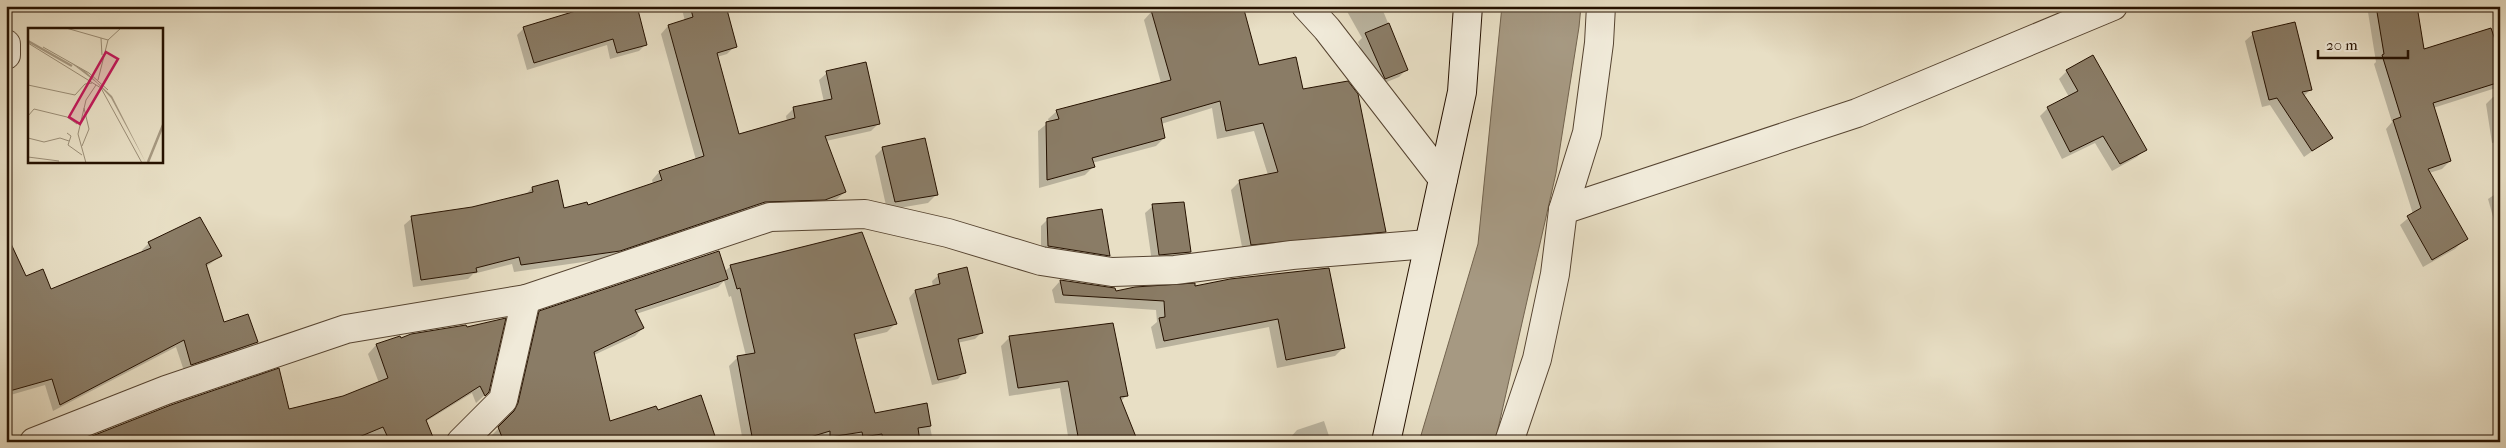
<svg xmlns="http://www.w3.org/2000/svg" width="2506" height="448" font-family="'IM FELL French Canon',serif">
<rect width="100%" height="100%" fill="#e8dfc5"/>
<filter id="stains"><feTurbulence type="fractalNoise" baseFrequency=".004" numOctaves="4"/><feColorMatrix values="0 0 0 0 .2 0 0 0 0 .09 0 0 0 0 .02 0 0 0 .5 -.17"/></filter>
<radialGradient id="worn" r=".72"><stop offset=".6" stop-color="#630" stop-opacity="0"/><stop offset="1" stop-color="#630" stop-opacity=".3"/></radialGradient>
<polygon fill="#a69982" stroke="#72634e" points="1502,6 1581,6 1579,27 1556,173 1495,442 1419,442 1478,244"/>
<g fill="#0003">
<polygon points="601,6 646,44 639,51 610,59 607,45 527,70 517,35 524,28"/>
<polygon points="681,6 724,6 735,46 727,54 717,57 738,136 787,122 786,116 794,108 824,102 819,80 827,73 878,124 871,131 826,141 845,192 837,199 816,207 611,258 514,272 512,264 473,274 468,279 413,287 404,225 412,218 472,208 525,195 532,188 563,209 587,206 653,184 652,180 659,172 696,160 661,34 668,26 685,21"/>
<polygon points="1344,6 1381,6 1407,69 1399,77 1377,86 1358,42 1362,38"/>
<polygon points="2367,6 2416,6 2423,50 2500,58 2499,87 2433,108 2450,161 2442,169 2429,173 2463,241 2455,249 2423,267 2400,225 2413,214 2386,129 2392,122 2374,64 2376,62"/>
<polygon points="1152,11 1302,91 1385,231 1376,240 1243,252 1231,190 1240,181 1268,175 1254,131 1217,139 1212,108 1161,124 1164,138 1156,146 1092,163 1093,167 1085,175 1039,188 1038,131 1049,122 1048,119 1057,111 1161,83 1144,20"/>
<polygon points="2253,34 2311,89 2304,96 2331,138 2304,157 2270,105 2262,107 2245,41"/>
<polygon points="2067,71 2145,149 2137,157 2112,171 2095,143 2062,159 2040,116 2048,108 2069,97 2059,79"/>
<polygon points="2500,96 2500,154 2496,142 2492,143 2486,104 2493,97"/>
<polygon points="883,148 936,195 928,203 887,210 875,156"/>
<polygon points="2500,191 2500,226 2496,227 2488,199"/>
<polygon points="1153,206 1189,252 1182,260 1152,262 1145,213"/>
<polygon points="1048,219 1108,255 1102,262 1041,252 1041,226"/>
<polygon points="6,236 25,278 51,291 143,253 142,250 149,243 220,256 206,267 223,324 257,342 249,349 184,371 176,347 53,411 45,385 7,396 12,411 6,418"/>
<polygon points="731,266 895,324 887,332 854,340 874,414 926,405 933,442 743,442 729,366 737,358 746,356 731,296 729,297 724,281 718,287 636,314 643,328 635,336 594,355 610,423 652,442 492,442 490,437 506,421 510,413 532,321 540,312 724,272"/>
<polygon points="939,275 982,332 975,339 957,343 964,372 958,379 932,385 909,298 915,291 933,287 932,281"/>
<polygon points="1230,280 1344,347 1335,356 1277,368 1269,327 1156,349 1151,327 1157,322 1156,310 1055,303 1052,290 1060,281 1114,289 1115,292 1194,287"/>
<polygon points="411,335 488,392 476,403 472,393 425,422 434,442 81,442 288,410 344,398 379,383 368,354 376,345"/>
<polygon points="1010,337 1127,395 1120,402 1137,442 1069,442 1060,388 1009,396 1001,346"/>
<polygon points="1324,421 1331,442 1291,442 1290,438 1297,430"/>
</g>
<g fill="#8a7c66" stroke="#251100">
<polygon points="592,6 637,6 647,45 617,53 613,39 534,63 523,27"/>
<polygon points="690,6 726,6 737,47 717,53 739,134 795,118 793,107 832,99 826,71 866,62 880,124 825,136 846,192 825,200 765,202 620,251 521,265 519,257 476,268 477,272 421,280 411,216 472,207 533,192 532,187 558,180 564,208 587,202 588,205 662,180 659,171 704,156 668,25 693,17"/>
<polygon points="1165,6 1243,6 1259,65 1296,57 1303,89 1348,81 1358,94 1386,232 1251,245 1239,180 1278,172 1263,123 1226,131 1220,101 1161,118 1165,138 1092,158 1095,167 1047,180 1046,122 1059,119 1056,110 1171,80 1151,10"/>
<polygon points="2376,6 2417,6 2424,49 2491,28 2500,54 2500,82 2433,103 2451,161 2428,169 2468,239 2432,260 2407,216 2421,208 2393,120 2401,117 2382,55 2384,54"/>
<polygon points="2295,22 2312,90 2302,92 2333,138 2312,151 2277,98 2269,100 2252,32"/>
<polygon points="1389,23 1408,70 1385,79 1365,33"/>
<polygon points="2093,55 2147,150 2120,164 2103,136 2070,152 2047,107 2078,91 2066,70"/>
<polygon points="925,138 938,195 895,202 882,147"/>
<polygon points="1184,202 1191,252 1159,255 1152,204"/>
<polygon points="1102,209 1110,256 1048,246 1047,218"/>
<polygon points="200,217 222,256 206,264 224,322 248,314 258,342 191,365 184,340 60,405 52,379 6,392 6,233 26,276 43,269 51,289 151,248 148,242"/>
<polygon points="862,232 897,324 854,334 875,413 927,403 931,426 918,428 920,442 883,442 882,434 863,437 862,432 830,437 830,431 794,442 753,442 737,356 755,353 740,288 737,289 730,265"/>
<polygon points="719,251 728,279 635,310 644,328 594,352 610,421 656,406 658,410 701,395 717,442 504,442 498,427 514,411 518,403 539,311"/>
<polygon points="967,267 983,333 958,339 966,373 938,380 915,290 940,284 938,274"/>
<polygon points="1329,268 1345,348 1286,360 1278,319 1164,341 1159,318 1165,317 1164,301 1063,295 1060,280 1115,288 1116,291 1135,287 1195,283 1195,286 1230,279"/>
<polygon points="506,318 489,392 485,396 480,386 426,420 435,442 390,442 383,427 347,442 77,442 171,405 279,368 289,409 343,396 388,378 376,344 400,336 401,338 411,334 466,325 467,327"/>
<polygon points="1113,323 1128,396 1120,397 1138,442 1079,442 1068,381 1018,388 1009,336"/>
</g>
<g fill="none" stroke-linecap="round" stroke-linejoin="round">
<g stroke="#564431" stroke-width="30">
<g id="minor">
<polyline points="1306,6 1327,29 1443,179"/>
<polyline points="6,44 6,55"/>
<polyline points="1563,210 1857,113 2113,6"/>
<polyline points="34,442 166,390 346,329 526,299 770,217 865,214 948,233 1041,261 1112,272 1175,270 1292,255 1428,244"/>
<polyline points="461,442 503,400 526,299"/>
<polyline points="1509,442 1537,359 1555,274 1563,210 1587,133 1599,43 1601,6"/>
</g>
</g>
<g stroke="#251100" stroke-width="30">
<polyline id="secondary" points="1386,442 1462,92 1468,6"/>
</g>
<use href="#minor" stroke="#f0ead9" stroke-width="28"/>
<use href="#secondary" stroke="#f0ead9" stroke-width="28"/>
</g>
<g transform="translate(28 28)">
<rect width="135" height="135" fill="#e8dfc5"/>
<path d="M 43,35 L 57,43 L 84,68 L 118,135 L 83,70 L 69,55 Z" fill="#a69982"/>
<path fill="none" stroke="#a69982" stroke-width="2.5" d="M 0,13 L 44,38M 120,134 L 135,97"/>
<path fill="none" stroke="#9a8d76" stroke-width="1" d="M 38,0 L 80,12 L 93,0M 73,10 L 74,27M 0,15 L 73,60 L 114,135M 15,19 L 61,45 L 80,62M 70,52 L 80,12M 0,54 L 0,57 L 47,67 L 57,56 L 64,55M 0,88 L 6,81 L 39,89 L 49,96M 39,105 L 43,108 L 40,117 L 54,127M 0,110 L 16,114 L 32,110 L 41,113M 54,118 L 61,101 L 56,80M 0,129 L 31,133M 58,135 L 50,106 L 58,72 L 68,57"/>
<path fill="#c2185b" fill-opacity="0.15" stroke="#c2185b" stroke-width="2.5" d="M 78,24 L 90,31 L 52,96 L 41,89 Z"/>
<rect width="135" height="135" fill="none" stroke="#251100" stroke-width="2.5"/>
</g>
<rect width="2506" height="448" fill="none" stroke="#e8dfc5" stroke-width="25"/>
<rect x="8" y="8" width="2491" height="433" fill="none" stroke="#251100" stroke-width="2.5"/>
<rect x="12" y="12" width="2481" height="423" fill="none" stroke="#251100"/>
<path d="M2318 50v8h90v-8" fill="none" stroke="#251100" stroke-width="2.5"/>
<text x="2326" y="50" font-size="15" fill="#251100" stroke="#f0ead9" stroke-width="4" paint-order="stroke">20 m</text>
<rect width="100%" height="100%" filter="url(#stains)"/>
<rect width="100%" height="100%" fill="url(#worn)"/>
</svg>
